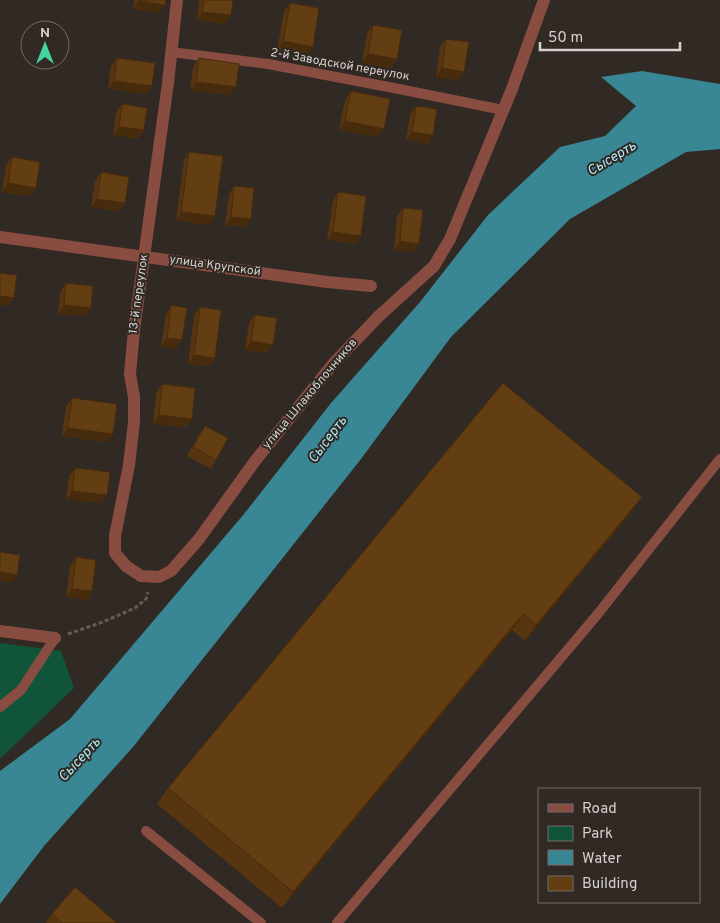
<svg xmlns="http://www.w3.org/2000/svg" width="720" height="923" font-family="Overpass,sans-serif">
<rect width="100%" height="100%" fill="#302924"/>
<polygon fill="#105439" points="0,643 61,651 74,688 0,759"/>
<polygon fill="#398694" points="642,71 720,84 720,149 686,152 570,219 451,337 361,459 133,747 44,846 0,904 0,771 70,719 244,514 331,403 420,302 488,215 560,147 605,136 636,106 601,77"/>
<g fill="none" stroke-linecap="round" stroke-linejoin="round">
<polyline stroke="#625c58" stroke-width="3" stroke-dasharray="4 2.5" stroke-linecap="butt" points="68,634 103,622 135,608 146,599 148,592"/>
<g stroke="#894c40" stroke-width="10">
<polyline points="171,52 268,64 399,89 503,110"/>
<polyline points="0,707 21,690 55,638"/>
<polyline points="146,831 261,923"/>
<polyline points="337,923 597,615 720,459"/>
</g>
<g stroke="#894c40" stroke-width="12">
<polyline points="177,0 168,83 134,330 130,374 134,397 134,422 129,465 115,536 115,553 126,566 141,576 159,577 171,571 199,539 255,461 333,364 379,316 434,266 450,239 512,89 544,0"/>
<polyline points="0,237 327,282 371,286"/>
<polyline points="0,631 55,638"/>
</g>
</g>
<g fill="#563510">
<polygon points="134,0 166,0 165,5 159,13 133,9"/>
<polygon points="199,0 233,0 231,15 225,24 197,20"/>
<polygon points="290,3 313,47 307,55 277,50 284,11"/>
<polygon points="373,25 391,68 362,63 367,33"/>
<polygon points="446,39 464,72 458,80 436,77 440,47"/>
<polygon points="117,58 146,94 108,89 111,66"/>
<polygon points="199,58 230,95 190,90 193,67"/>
<polygon points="351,91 378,137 339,130 345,100"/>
<polygon points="122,104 144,130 138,139 113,135 116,112"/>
<polygon points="416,106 428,144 406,140 410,114"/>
<polygon points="189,152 209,225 176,220 184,160"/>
<polygon points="12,157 36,188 30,196 2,192 6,165"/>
<polygon points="101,172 125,203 119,211 91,207 95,181"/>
<polygon points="234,186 251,219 245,227 225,225 229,194"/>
<polygon points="338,192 361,236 355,244 327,240 333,200"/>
<polygon points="403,208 419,244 413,252 394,250 397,216"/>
<polygon points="66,283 91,308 85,316 58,314 60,292"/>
<polygon points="171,305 182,340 176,349 161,346 166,314"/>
<polygon points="200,307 210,366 188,364 194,316"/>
<polygon points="255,315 267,353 245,350 249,323"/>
<polygon points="162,384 192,419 186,427 153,424 156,393"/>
<polygon points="72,398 107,442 62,436 66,407"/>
<polygon points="205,426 216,460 211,469 187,456 199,434"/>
<polygon points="75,468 101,503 66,499 69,476"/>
<polygon points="631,513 525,641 512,630 282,908 157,804 168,788"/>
<polygon points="76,557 92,591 87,600 66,597 70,566"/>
<polygon points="52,914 117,923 46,923"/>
</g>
<g fill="#462b0d">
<polygon points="139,1 165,5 159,13 133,9"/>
<polygon points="202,12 231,15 225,24 197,20"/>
<polygon points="283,41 313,47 307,55 277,50"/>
<polygon points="368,54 397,59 391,68 362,63"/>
<polygon points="442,68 464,72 458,80 436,77"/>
<polygon points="114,81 152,86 146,94 108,89"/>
<polygon points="196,82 236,87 230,95 190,90"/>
<polygon points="345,121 384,129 378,137 339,130"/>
<polygon points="119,127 144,130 138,139 113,135"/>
<polygon points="412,132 433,135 428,144 406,140"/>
<polygon points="8,183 36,188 30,196 2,192"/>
<polygon points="97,199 125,203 119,211 91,207"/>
<polygon points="181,212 215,216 209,225 176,220"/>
<polygon points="231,217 251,219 245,227 225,225"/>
<polygon points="333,232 361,236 355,244 327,240"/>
<polygon points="400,241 419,244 413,252 394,250"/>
<polygon points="0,296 14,298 8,306 0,305"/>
<polygon points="64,305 91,308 85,316 58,314"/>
<polygon points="167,338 182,340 176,349 161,346"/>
<polygon points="251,341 273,345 267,353 245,350"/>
<polygon points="194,355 215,358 210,366 188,364"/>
<polygon points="159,415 192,419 186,427 153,424"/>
<polygon points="68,428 113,434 107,442 62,436"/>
<polygon points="72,491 107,495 101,503 66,499"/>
<polygon points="642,497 631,513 525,641 536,625"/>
<polygon points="0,572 17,575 12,583 0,581"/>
<polygon points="72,589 92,591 87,600 66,597"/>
<polygon points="523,614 512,630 282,908 293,892"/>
</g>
<g fill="#643e13" stroke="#462b0d">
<polygon points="139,0 166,0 165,5 139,1"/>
<polygon points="204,0 233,0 231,15 202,12"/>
<polygon points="290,3 319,8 313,47 283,41"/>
<polygon points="373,25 402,30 397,59 368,54"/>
<polygon points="446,39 469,42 464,72 442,68"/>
<polygon points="117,58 155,63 152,86 114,81"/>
<polygon points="199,58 239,64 236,87 196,82"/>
<polygon points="351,91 390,99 384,129 345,121"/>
<polygon points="122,104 147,108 144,130 119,127"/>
<polygon points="416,106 437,109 433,135 412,132"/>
<polygon points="189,152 223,156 215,216 181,212"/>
<polygon points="12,157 40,162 36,188 8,183"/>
<polygon points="101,172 129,177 125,203 97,199"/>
<polygon points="234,186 254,188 251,219 231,217"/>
<polygon points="338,192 366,196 361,236 333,232"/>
<polygon points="403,208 423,210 419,244 400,241"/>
<polygon points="0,273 17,275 14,298 0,296"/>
<polygon points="66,283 93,286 91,308 64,305"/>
<polygon points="171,305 187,308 182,340 167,338"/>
<polygon points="200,307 221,310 215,358 194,355"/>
<polygon points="255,315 277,318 273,345 251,341"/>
<polygon points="503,383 642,497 536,625 523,614 293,892 168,788"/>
<polygon points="162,384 195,388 192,419 159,415"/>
<polygon points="72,398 117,404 113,434 68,428"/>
<polygon points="205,426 228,438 216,460 193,447"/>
<polygon points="75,468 110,472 107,495 72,491"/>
<polygon points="0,552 20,555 17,575 0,572"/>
<polygon points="76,557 96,560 92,591 72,589"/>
<polygon points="75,887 117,923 62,923 52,914"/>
</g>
<g text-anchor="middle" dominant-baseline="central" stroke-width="4" stroke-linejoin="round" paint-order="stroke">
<g font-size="12" fill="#d6d1ce" stroke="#302924">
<text transform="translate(340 65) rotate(10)">2-й Заводской переулок</text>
<text transform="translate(215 266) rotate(8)">улица Крупской</text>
<text transform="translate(139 294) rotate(-82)">13-й переулок</text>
<text transform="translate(310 394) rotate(-50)">улица Шлакоблочников</text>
</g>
<g font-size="14" font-style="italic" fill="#adeaf7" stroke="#302924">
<text transform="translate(612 159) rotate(-31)">Сысерть</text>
<text transform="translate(328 440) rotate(-53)">Сысерть</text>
<text transform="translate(80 760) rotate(-47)">Сысерть</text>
</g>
</g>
<rect x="538" y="788" width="162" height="115" fill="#302924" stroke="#726c68"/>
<rect x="548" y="804" width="25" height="8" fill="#894c40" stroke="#726c68"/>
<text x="582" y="813" font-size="15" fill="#d6d1ce">Road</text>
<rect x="548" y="826" width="25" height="15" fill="#105439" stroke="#726c68"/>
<text x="582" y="838" font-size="15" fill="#d6d1ce">Park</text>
<rect x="548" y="850" width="25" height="15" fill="#398694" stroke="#726c68"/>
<text x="582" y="863" font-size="15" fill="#d6d1ce">Water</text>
<rect x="548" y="876" width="25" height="15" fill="#643e13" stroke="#726c68"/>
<text x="582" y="888" font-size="15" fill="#d6d1ce">Building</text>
<g transform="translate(45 45)"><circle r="24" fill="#302924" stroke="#726c68"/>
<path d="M0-4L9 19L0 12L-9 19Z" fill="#44d49f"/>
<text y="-8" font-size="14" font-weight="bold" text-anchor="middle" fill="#d6d1ce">N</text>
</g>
<path d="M540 42v8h140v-8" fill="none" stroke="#d6d1ce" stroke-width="2.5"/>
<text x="548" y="42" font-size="15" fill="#d6d1ce" stroke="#302924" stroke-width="4" paint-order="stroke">50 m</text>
</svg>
